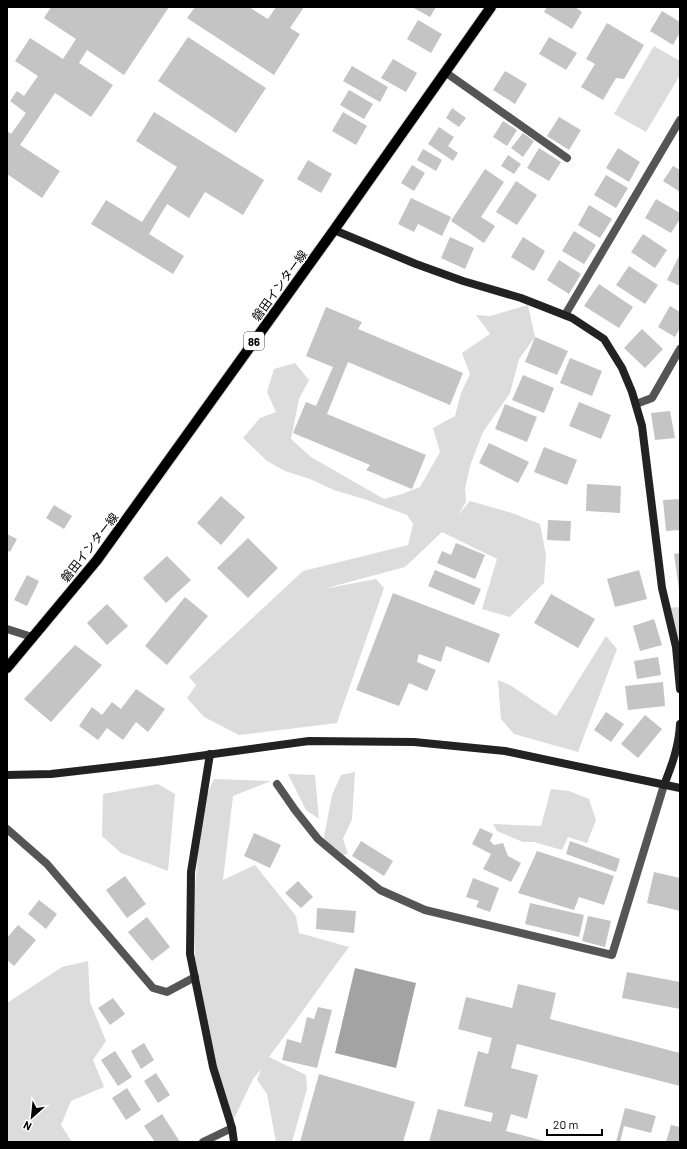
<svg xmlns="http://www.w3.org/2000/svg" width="687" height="1149" font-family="Barlow,'Noto Sans JP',sans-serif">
<rect width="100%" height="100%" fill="#fff"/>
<g fill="#dcdcdc">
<polygon points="654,46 680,61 680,75 646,132 614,114"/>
<polygon points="528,305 535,337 519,359 510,393 483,432 470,466 465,489 466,502 458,515 470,501 512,513 540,524 546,555 544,583 510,617 482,609 497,559 442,532 405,567 323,589 376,579 384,588 337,723 239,735 204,717 187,698 196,685 189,677 303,571 408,545 413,524 407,515 367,500 334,490 310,479 285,471 267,461 243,438 260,418 276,412 267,392 274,369 295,363 309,380 299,399 291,439 311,457 384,499 402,494 420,487 440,452 433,428 455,416 461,393 470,374 462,353 490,334 476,315 490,316"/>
<polygon points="680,607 680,645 667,608"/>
<polygon points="606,636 617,649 578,752 514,734 501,719 498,680 510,685 556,716"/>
<polygon points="355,772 352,819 343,839 348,854 338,856 327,846 324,837 332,795 341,775"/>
<polygon points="288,774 315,775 319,819 306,810"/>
<path d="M 214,779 L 271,781 L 233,796 L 223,880 L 255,865 L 296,916 L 299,933 L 349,947 C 322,983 296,1021 269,1057 L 306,1075 L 307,1089 L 292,1142 L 276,1142 L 267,1094 L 257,1080 L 261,1069 L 253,1079 L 231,1125 L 195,977 L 195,888 L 202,806 Z"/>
<polygon points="158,784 175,794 168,871 121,853 102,836 103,794"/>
<polygon points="551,789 569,791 589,799 596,820 587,843 568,837 562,850 534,842 523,842 497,831 493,824 541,826"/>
<polygon points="88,961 90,1002 106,1041 93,1060 104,1087 71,1101 61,1125 72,1142 7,1142 7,1003 62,967"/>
</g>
<polygon fill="#a3a3a3" points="355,968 416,983 396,1068 335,1053"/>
<g fill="#c4c4c4">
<polygon points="51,7 169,7 124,75 87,50 79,63 113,85 91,117 55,93 20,145 60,171 42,198 7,174 7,131 11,134 26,113 10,101 17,91 24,96 38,76 15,61 30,38 63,59 76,39 44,18"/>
<polygon points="195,7 249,7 268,19 276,7 304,7 290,28 300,34 274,75 187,18"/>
<polygon points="412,7 436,7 430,17"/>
<polygon points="547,7 575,7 582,12 572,29 544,12"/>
<polygon points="662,11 680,22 680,32 673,45 650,31"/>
<polygon points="418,20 442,34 431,53 407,39"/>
<polygon points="607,23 644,45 624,79 616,78 603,100 581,87 595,64 586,59"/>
<polygon points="188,37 266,88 236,133 158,81"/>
<polygon points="549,37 577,53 566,70 539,54"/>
<polygon points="393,59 417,73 406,92 381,78"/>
<polygon points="352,66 388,87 380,102 343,81"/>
<polygon points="505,71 527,84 515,104 493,90"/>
<polygon points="349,90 373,104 364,119 340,105"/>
<polygon points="452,108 466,118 459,127 446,118"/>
<polygon points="154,112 264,180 243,215 205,192 189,218 167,204 149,234 184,256 173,274 91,224 106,200 142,222 177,167 136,141"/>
<polygon points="343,112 367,126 356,145 332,131"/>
<polygon points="559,117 581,130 569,150 547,136"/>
<polygon points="503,121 517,130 507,146 493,137"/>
<polygon points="439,127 454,137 448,146 458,153 453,161 428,144"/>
<polygon points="523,133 534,141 523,157 511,148"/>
<polygon points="539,148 561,162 549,181 527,168"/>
<polygon points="618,148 640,162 629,182 606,168"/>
<polygon points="423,149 442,160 436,171 417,160"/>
<polygon points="508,155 521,164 514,174 501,166"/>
<polygon points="308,160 332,174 321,193 297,179"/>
<polygon points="412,165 425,173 414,191 401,183"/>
<polygon points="673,166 680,170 680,192 663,181"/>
<polygon points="485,169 504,182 481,217 495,226 484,243 451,221"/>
<polygon points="606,175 628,188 616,208 594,195"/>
<polygon points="516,181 537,195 517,225 496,212"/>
<polygon points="411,198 451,217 442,236 418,224 414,232 398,224"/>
<polygon points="656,199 680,213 680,219 671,233 645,218"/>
<polygon points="589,205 612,219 600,238 578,225"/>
<polygon points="574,231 596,245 584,264 562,251"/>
<polygon points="643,234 667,250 655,268 631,252"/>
<polygon points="450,237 474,248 465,269 441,258"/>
<polygon points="523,237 545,251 534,271 511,257"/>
<polygon points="679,256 680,256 680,286 667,280"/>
<polygon points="559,260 581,274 569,294 547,280"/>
<polygon points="629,266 658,285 645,304 616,285"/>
<polygon points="599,284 633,307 619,328 584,306"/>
<polygon points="670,306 680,312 680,328 675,337 658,327"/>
<polygon points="326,307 362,322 358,329 463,373 450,405 348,362 327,414 426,455 412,489 366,470 370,465 293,433 306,402 316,406 333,367 306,356"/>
<polygon points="642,329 663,349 645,368 624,348"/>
<polygon points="535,337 568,351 557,375 525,362"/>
<polygon points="570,358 602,371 592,396 560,383"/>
<polygon points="523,375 554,388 544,413 512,400"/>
<polygon points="579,402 611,415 601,439 569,426"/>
<polygon points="505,404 537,417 527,442 495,429"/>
<polygon points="670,411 675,438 655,440 651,413"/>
<polygon points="489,443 529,462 518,483 479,463"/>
<polygon points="544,447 577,460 567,485 534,472"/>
<polygon points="587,484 621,486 620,513 586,511"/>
<polygon points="221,496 245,517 221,545 197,523"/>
<polygon points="680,499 680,530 666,531 663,500"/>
<polygon points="54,505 72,516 64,529 46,518"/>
<polygon points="548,520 571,521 570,541 547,540"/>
<polygon points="7,534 17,539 10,552 7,550"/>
<polygon points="248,538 278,568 248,598 217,568"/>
<polygon points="456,543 485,555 475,579 437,563 442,551 451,555"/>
<polygon points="680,553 680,590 679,590 674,554"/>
<polygon points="167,556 191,580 166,603 143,578"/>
<polygon points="435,570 481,589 474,605 428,586"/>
<polygon points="639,570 647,599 615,607 607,579"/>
<polygon points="27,575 39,581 27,606 14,600"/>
<polygon points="393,593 500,634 489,663 446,646 441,662 419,654 417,662 436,670 427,691 409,683 399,706 356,690"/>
<polygon points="551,594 595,619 578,648 534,623"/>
<polygon points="185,597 208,616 167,665 145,646"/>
<polygon points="107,604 128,626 107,645 87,623"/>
<polygon points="654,619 662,645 640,651 633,626"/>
<polygon points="75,645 102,665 51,722 24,699"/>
<polygon points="658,657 661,675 637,679 634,661"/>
<polygon points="663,682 665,706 628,710 625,686"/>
<polygon points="136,689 165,709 148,732 136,722 123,740 107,728 98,740 79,726 92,707 102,715 112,702 121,709"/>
<polygon points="606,712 624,724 611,742 594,730"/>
<polygon points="645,715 662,729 638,758 621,744"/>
<polygon points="480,828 493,834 490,841 494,845 503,843 508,856 521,863 511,882 483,869 491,854 472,844"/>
<polygon points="254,833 281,845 270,868 244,856"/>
<polygon points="361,841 393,861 384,876 352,856"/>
<polygon points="570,841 620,859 616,872 566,854"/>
<polygon points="537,851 614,876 604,905 579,897 574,910 518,893"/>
<polygon points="654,872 680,878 680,911 647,903"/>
<polygon points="125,876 146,904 127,918 106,890"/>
<polygon points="473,878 499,888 490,912 476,907 479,901 466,897"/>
<polygon points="298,881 313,897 301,908 285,893"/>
<polygon points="39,900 57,914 46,929 28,914"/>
<polygon points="530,903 584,915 579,937 525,924"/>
<polygon points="317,908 356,911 354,933 316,929"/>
<polygon points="588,916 611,921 605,947 582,941"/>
<polygon points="147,917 170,947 152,961 128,932"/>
<polygon points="18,925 36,940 14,966 7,960 7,938"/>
<polygon points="627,972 680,982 680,1009 622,998"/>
<polygon points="518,984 556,993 550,1019 680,1053 680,1086 517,1044 511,1068 538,1075 527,1119 511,1114 506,1131 548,1142 429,1142 438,1109 491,1122 493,1113 464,1106 478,1051 488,1054 492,1038 458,1029 466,997 512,1008"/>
<polygon points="113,998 125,1014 110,1025 98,1008"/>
<polygon points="318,1007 332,1010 317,1068 282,1060 287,1039 301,1043 307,1017 314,1019"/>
<polygon points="144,1043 154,1060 141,1069 131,1051"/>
<polygon points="115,1051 132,1077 118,1086 101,1060"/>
<polygon points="156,1073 170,1095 158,1103 144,1081"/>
<polygon points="319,1074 415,1102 403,1142 300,1142"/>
<polygon points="127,1088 141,1110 126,1120 112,1098"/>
<polygon points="625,1108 656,1116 651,1133 624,1126 620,1142 616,1142"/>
<polygon points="162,1114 180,1142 155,1142 144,1126"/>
<polygon points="671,1125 680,1127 680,1142 666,1142"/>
</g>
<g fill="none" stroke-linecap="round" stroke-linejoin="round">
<g stroke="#dbdbdb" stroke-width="12">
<polyline id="primary" points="7,668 97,560 334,230 491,7"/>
</g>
<g stroke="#555" stroke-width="8">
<polyline points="445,72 567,158"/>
<polyline points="565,315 680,120"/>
<polyline points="636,404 652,398 680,349"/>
<polyline points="7,629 32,637"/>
<polyline points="277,784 295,810 318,839 343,860 380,890 425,910 612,955 664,785"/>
<polyline points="7,829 47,864 153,988 167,992 195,977"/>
<polyline points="203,1142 232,1128"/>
</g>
<g stroke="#222" stroke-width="8">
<polyline points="334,230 416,264 463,281 521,298 572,318 604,339 622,368 632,392 642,426 662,588 676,647 680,689"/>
<polyline points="210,754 191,872 190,954 213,1067 232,1128 234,1142"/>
<polyline points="7,775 51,774 155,762 309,741 414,742 505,751 680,788"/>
<path d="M 664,785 C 672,765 679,746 680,724"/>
</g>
<use href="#primary" stroke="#000" stroke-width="10"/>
</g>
<g text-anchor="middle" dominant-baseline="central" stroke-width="3" stroke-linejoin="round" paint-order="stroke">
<rect fill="#fff" stroke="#4c4c4c" stroke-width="1" x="244" y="332" width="20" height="18" rx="3"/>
<g font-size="11" font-weight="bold" fill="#000">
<text x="254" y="341">86</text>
</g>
<g font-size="12" fill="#000" stroke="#fff">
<text transform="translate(279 285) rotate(-54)">磐田インター線</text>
<text transform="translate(89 547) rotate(-52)">磐田インター線</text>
</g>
</g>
<rect width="687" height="1149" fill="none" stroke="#000000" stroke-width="16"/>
<g transform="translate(32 1117) rotate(207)" stroke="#ffffff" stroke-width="3" paint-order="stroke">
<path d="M0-3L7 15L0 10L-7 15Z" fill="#000000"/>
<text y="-6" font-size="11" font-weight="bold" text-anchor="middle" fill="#000000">N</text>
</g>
<path d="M547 1129v6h55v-6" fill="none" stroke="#000000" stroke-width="2"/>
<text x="553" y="1129" font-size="12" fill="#000000" stroke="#ffffff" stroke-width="3" paint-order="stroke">20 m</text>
</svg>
